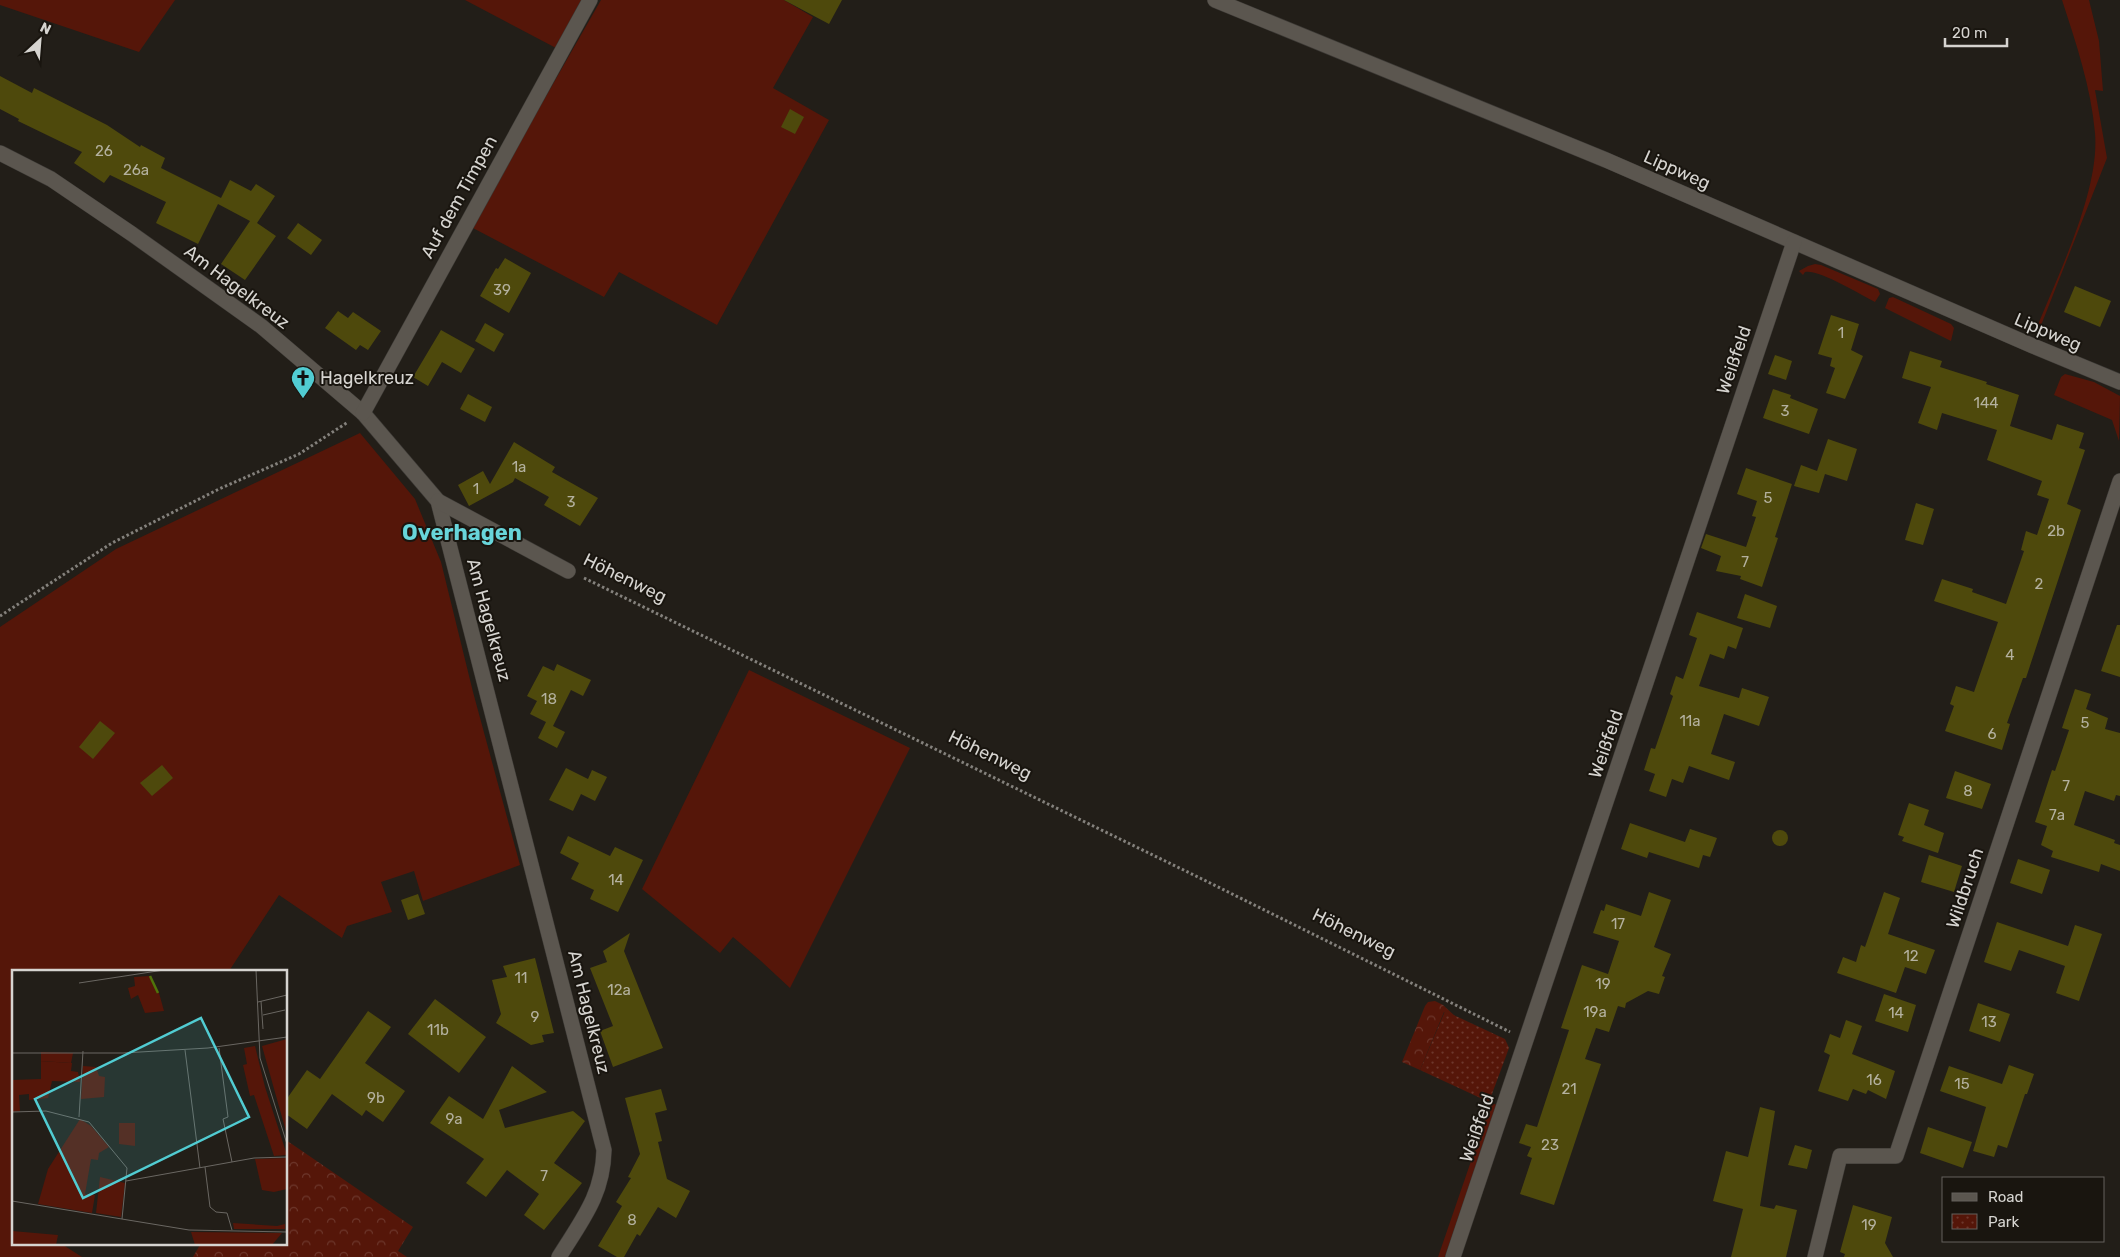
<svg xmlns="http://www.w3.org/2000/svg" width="2120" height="1257" font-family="Rubik,sans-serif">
<defs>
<pattern id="forest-crowns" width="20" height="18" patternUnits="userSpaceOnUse" patternTransform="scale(1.25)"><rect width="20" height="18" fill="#551609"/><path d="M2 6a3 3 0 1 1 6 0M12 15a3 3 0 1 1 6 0" fill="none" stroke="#6d372c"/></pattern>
<pattern id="park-dots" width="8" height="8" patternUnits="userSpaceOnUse" patternTransform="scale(1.25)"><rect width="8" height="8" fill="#551609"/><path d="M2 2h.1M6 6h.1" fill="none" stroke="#6d372c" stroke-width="1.8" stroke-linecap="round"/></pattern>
</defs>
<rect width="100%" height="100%" fill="#221e18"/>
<g fill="#551609">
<polygon points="0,0 175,0 139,52 0,5"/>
<polygon points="465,0 584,0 556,48"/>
<polygon points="601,0 784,0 813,17 773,88 829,120 717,325 619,272 604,297 471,227"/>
<path d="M 2062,0 L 2089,0 L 2099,41 L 2103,91 L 2095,90 L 2107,158 L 2038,333 L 2035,332 C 2057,277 2100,191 2095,133 C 2091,87 2076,43 2062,0 Z"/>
<path d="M 1815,264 L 1821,265 L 1878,289 L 1880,294 L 1875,302 C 1861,295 1819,269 1805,272 L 1803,275 L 1799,271 L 1808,266 Z"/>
<polygon points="1893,297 1951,324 1954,328 1951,341 1885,308 1889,298"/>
<polygon points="2065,374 2094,382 2120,396 2119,441 2112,420 2054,395 2061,377"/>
<polygon points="360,433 415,499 441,562 473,692 520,865 423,901 414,871 381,882 392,912 347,926 342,938 279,895 229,971 14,971 14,1243 60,1243 82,1257 0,1257 0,627 116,549"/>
<polygon points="749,670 910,748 790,988 761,961 733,937 720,953 642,889"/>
<polygon points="1491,1103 1497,1105 1445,1257 1438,1257"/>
</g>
<g fill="url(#forest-crowns)">
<polygon points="1435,1001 1443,1005 1456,1017 1444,1012 1420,1070 1402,1062 1425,1006 1428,1002"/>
<polygon points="286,1140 413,1227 398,1251 407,1257 193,1257 201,1243 286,1243"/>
</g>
<polygon fill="url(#park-dots)" points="1445,1011 1505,1039 1509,1048 1489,1102 1420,1070"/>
<g fill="#4e490c">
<polygon points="784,0 842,0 829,24"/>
<polygon points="0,76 32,93 34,88 107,125 140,147 141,145 165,158 161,168 221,198 230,180 251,191 256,184 275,196 257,223 276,236 245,280 221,264 250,221 218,204 198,244 156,223 166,202 110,175 104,183 74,163 82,152 18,121 19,119 0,109"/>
<polygon points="790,109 804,117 795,134 781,127"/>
<polygon points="298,223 322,240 311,255 287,238"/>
<polygon points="505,258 531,273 509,313 480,296 496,268 498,269"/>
<polygon points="2075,286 2111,301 2100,327 2064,312"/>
<polygon points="338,311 348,318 353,312 381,331 368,350 360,345 356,350 325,328"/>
<polygon points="1831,315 1859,324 1851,350 1863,356 1845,399 1826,393 1835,368 1830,366 1832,358 1818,354"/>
<polygon points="485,323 504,334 494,352 475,341"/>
<polygon points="441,330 475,349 461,373 442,362 428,386 413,377"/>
<polygon points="1910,351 1942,361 1940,367 1987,382 1986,384 2019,395 2010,426 2052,440 2057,424 2084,433 2079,448 2085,450 2067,504 2081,510 2026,678 2023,678 2007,723 2010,724 2002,750 1945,731 1954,706 1950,704 1956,686 1974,692 1998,622 1934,601 1942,579 1973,589 1972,592 2006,604 2024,551 2021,550 2026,531 2037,535 2049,499 2037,495 2042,481 1987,460 1997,430 1942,413 1937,430 1918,423 1931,387 1902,378"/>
<polygon points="1775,355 1792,361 1786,380 1768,374"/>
<polygon points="1773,389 1791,395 1790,398 1818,409 1809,434 1763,418"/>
<polygon points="468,394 492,407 485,422 460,409"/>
<polygon points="1828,439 1857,449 1847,481 1825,474 1819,493 1794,486 1801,465 1817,471"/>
<polygon points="514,442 555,467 552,472 598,498 580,526 544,505 549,497 515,478 513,482 469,506 458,485 483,471 490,484"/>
<polygon points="1746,468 1792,484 1775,537 1778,538 1762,587 1740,579 1741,576 1716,571 1721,556 1701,548 1706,534 1746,547 1756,517 1752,516 1757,501 1737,494"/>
<polygon points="1916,503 1934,509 1923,545 1905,540"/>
<polygon points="1745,594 1777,606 1770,628 1737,618"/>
<polygon points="1697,612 1743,628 1736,649 1728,646 1724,659 1710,654 1699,686 1739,698 1742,688 1769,697 1759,726 1724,714 1711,754 1735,762 1729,780 1689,766 1683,783 1672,779 1666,797 1649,791 1655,774 1644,770 1651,748 1655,749 1673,696 1670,694 1676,676 1683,679 1697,638 1689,635"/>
<polygon points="2117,625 2120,625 2120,677 2101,671"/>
<polygon points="557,664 591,680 583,696 571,690 553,726 565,732 557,748 538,738 546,722 530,714 537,701 527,696 543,666 554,671"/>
<polygon points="2075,689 2091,694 2086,709 2108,718 2105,729 2120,733 2120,796 2116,795 2114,801 2085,791 2074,825 2115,840 2114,843 2120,845 2120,871 2101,864 2099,872 2051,857 2053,851 2041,845 2047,826 2035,822 2052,770 2055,771 2069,730 2062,728"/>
<polygon points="100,721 115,733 93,759 79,747"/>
<polygon points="162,765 173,778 152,796 140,783"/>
<polygon points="566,768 588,779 592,770 607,777 595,801 581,794 573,811 549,800"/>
<polygon points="1955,771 1991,784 1982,809 1946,798"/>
<polygon points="1909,803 1929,810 1924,825 1944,833 1938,853 1902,841 1904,837 1898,835"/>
<polygon points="1630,823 1685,842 1690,829 1717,838 1710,857 1703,855 1699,868 1649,852 1647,858 1621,849"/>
<circle cx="1780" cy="838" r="8"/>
<polygon points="568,836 610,856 615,847 643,860 618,912 590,899 594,890 571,879 579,863 560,853"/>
<polygon points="1929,855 1962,866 1954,892 1921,882"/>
<polygon points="2018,859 2050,870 2042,894 2010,883"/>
<polygon points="1649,892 1671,900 1654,947 1671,954 1662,976 1665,977 1659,994 1648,991 1626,1003 1625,1008 1618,1006 1609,1032 1596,1028 1585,1059 1601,1064 1554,1205 1520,1194 1532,1158 1527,1156 1531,1147 1519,1143 1526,1124 1537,1127 1569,1030 1561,1028 1582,965 1608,974 1619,941 1593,933 1601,910 1604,911 1606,904 1641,916"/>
<polygon points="1884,892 1900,898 1888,934 1935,950 1926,974 1905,967 1896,993 1837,973 1843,957 1856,962 1861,945 1865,947"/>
<polygon points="418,894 425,914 408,920 401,900"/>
<polygon points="1997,922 2068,946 2075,925 2102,934 2079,1001 2056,993 2065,966 2019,950 2011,971 1984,962"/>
<polygon points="630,933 624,951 663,1048 613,1067 600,1031 613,1026 590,968 607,962 603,951"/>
<polygon points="535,958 554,1033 542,1035 544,1042 531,1045 496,1023 501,1014 492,980 507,977 503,966"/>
<polygon points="1884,994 1916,1005 1908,1032 1875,1021"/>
<polygon points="435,999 486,1037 459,1073 408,1034"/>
<polygon points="1978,1003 2010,1014 2000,1042 1969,1031"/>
<polygon points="368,1011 391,1027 365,1063 405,1091 383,1122 366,1110 362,1116 332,1094 307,1129 286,1114 286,1100 307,1070 320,1079"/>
<polygon points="1846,1020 1862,1026 1852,1054 1895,1071 1886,1099 1868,1090 1866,1094 1853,1089 1848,1101 1818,1091 1830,1055 1824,1052 1830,1034 1840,1038"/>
<polygon points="2009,1065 2034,1074 2027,1094 2025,1094 2007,1148 1998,1145 1994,1157 1973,1151 1986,1107 1940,1091 1949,1066 2002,1084"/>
<polygon points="512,1066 547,1092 499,1110 505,1128 573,1111 585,1121 554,1163 582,1183 544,1230 524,1215 539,1194 507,1170 486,1197 466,1183 484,1159 430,1123 449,1096 483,1119"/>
<polygon points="661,1089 667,1110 655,1113 662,1141 658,1142 667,1179 690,1191 676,1218 658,1207 640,1236 637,1234 624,1257 617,1257 598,1246 622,1206 616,1202 631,1178 628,1177 640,1154 625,1098"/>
<polygon points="1760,1107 1775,1111 1760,1206 1774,1209 1776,1205 1797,1210 1786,1257 1731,1257 1743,1209 1713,1201 1726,1151 1748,1157"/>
<polygon points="1928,1127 1972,1142 1963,1168 1920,1153"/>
<polygon points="1795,1145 1812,1150 1807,1169 1788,1165"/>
<polygon points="1853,1205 1892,1217 1885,1243 1893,1257 1844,1257 1845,1254 1840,1252"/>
</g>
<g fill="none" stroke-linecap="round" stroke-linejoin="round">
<g stroke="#3c3935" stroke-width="16">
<g id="minor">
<polyline points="1215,0 1606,160 2033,346 2120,382"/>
<path d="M 0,153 L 51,179 L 132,234 L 261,326 L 363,413 L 438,501 L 604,1150 C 603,1195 582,1220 559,1257"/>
<polyline points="363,413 590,0"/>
<polyline points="438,501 568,571"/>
<polyline points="1453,1257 1794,242"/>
<polyline points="1815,1257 1840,1156 1896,1156 2120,481"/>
</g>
</g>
<g stroke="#84817c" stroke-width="3" stroke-dasharray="2.5 2.5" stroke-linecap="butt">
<polyline points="584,578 1200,878 1510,1032"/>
<polyline points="0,616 112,543 219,489 299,454 348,422"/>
</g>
<use href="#minor" stroke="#5b564f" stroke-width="15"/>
</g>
<defs>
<g id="church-pin" transform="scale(1.25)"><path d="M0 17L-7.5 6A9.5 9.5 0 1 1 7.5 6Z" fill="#51ccd2" stroke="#19150f"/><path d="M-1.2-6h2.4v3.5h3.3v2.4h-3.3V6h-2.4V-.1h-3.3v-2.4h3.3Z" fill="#111"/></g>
</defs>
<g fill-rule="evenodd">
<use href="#church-pin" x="303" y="378"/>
</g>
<g text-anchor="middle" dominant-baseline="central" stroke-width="4" stroke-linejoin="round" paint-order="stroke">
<g font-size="15" fill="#b4b19f">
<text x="104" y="151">26</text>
<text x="136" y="170">26a</text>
<text x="502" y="290">39</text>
<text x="1841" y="333">1</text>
<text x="1986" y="403">144</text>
<text x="1785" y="411">3</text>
<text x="519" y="467">1a</text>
<text x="476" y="489">1</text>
<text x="1768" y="498">5</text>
<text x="571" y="502">3</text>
<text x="2056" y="531">2b</text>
<text x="1745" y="562">7</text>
<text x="2039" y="584">2</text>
<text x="2010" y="655">4</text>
<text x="549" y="699">18</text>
<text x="1690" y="721">11a</text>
<text x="2085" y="723">5</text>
<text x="1992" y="734">6</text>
<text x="2066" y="786">7</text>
<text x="1968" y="791">8</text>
<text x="2057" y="815">7a</text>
<text x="616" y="880">14</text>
<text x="1618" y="924">17</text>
<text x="1911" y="956">12</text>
<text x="521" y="978">11</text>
<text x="1603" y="984">19</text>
<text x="619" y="990">12a</text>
<text x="1595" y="1012">19a</text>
<text x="1896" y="1013">14</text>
<text x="535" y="1017">9</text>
<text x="1989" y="1022">13</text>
<text x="438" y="1030">11b</text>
<text x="1874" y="1080">16</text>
<text x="1962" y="1084">15</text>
<text x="1569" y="1089">21</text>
<text x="376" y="1098">9b</text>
<text x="454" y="1119">9a</text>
<text x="1550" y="1145">23</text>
<text x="544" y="1176">7</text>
<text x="632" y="1220">8</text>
<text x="1869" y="1225">19</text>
</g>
<g font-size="18" fill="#d6d4d0" stroke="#19150f">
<text transform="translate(1677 170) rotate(24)">Lippweg</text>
<text transform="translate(459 197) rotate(-61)">Auf dem Timpen</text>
<text transform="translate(237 287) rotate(37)">Am Hagelkreuz</text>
<text transform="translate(2048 332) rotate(23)">Lippweg</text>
<text transform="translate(1734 360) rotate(-71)">Weißfeld</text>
<text transform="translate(625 578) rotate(26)">Höhenweg</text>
<text transform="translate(489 620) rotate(75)">Am Hagelkreuz</text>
<text transform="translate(1606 744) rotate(-71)">Weißfeld</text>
<text transform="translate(990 755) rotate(26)">Höhenweg</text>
<text transform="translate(1965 888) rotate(-72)">Wildbruch</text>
<text transform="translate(1354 933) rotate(26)">Höhenweg</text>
<text transform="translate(589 1012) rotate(76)">Am Hagelkreuz</text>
<text transform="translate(1477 1128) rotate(-71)">Weißfeld</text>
</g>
<g font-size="18" fill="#d6d4d0" stroke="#19150f" text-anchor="start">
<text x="320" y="378">Hagelkreuz</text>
</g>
<g font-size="22" font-weight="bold" fill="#68d5da" stroke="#19150f">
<text x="462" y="532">Overhagen</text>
</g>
</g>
<g transform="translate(12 970)">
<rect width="275" height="275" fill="#221e18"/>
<path d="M 138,6 L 147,23 L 152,41 L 133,43 L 126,25 L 119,29 L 116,18 L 123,16 L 122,7 ZM 29,91 L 60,93 L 59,101 L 66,102 L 68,112 L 40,111 L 36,128 L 17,130 L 17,124 L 7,125 L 8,141 L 0,142 L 0,110 L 29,109 ZM 71,96 L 84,97 L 87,106 L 93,107 L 92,127 L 69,129 ZM 68,149 L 79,156 L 97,177 L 87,183 L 86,190 L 79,189 L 73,224 L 83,225 L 80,243 L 26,234 L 36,199 ZM 107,153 L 123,153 L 123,176 L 107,174 ZM 221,253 L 265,256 L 273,254 L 273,259 L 222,259 Z" fill="#551609"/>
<path d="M 275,69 L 275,165 L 250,76 ZM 243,76 L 253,117 L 275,185 L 262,186 L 242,125 L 238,126 L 231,95 L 235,94 L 232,78 ZM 29,82 L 61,83 L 59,93 L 29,91 ZM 275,188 L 275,219 L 262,222 L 250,220 L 243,189 ZM 88,207 L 113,213 L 109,247 L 84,243 ZM 0,261 L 46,265 L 44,275 L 0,275 ZM 179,262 L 270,263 L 260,275 L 183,275 Z" fill="#551609"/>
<path fill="none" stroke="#50740b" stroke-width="2.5" d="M 138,6 L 146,23"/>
<path fill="none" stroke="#6a6762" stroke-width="1" d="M 244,0 L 248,88 L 275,174M 67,13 L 152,0M 249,31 L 251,59M 246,32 L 275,25M 251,45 L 273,40M 207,78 L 216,147 L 211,149 L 220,192M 173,80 L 188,198M 0,83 L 111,83 L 196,78 L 275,67M 0,142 L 34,141 L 77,152 L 115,198 L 110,249M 67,147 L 71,81M 193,197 L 198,237 L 204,242 L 215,243 L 220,260M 114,211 L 242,188 L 275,187M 0,231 L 177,260 L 275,262"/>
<path fill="#51ccd2" fill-opacity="0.15" stroke="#51ccd2" stroke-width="2.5" d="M 189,48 L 237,147 L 71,228 L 23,129 Z"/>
<rect width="275" height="275" fill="none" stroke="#d6d4d0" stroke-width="2.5"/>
</g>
<rect x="1942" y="1177" width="162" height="65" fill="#19150f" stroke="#65615c"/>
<rect x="1952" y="1193" width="25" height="8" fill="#5b564f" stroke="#65615c"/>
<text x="1988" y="1202" font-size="15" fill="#d6d4d0">Road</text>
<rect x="1952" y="1214" width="25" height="15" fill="url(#park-dots)" stroke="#65615c"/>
<text x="1988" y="1227" font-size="15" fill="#d6d4d0">Park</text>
<g transform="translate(40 40) rotate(26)" stroke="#19150f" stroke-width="4" paint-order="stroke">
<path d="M0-4L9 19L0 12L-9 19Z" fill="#d6d4d0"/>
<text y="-8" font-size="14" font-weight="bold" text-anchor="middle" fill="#d6d4d0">N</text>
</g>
<path d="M1945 38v8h62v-8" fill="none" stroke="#d6d4d0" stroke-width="2.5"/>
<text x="1952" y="38" font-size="15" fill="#d6d4d0" stroke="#19150f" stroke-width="4" paint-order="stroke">20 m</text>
</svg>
